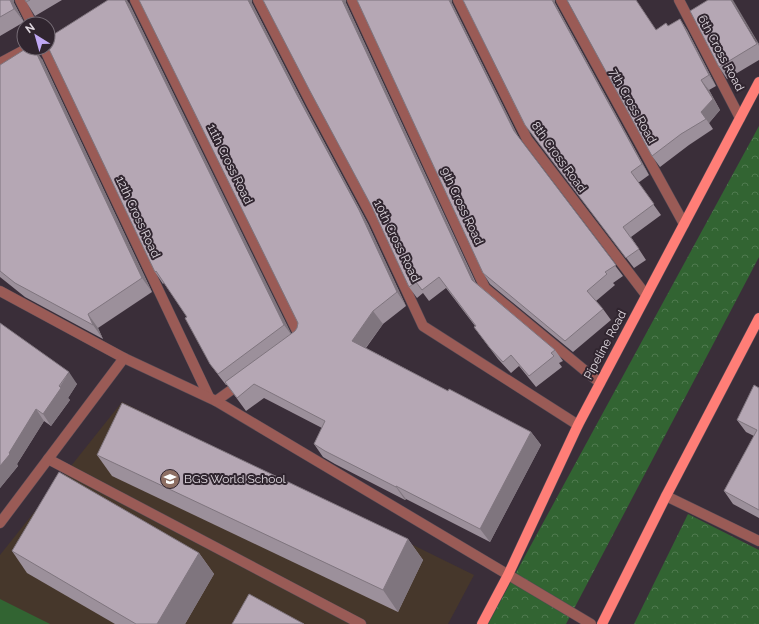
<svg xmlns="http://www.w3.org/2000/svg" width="759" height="624" font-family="Raleway,sans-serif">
<defs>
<pattern id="park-crowns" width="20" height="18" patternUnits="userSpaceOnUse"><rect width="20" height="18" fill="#326432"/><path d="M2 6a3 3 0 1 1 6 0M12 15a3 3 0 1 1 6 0" fill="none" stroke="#4f7a4f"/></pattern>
</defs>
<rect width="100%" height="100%" fill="#3a2e39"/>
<polygon fill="#46372b" points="122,402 474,575 448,624 0,624 0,555"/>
<g fill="url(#park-crowns)">
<polygon points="759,126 759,257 566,624 488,624"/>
<polygon points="688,514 759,550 759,624 634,624"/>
</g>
<polygon fill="#326432" points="0,599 50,624 0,624"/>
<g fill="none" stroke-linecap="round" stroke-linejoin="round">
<g stroke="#584d57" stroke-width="11">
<g id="minor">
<polyline points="20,0 32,24"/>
<polyline points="135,0 301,339 299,341"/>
<polyline points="258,0 312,105 374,221 423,326 578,425"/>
<polyline points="352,0 485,288 600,383"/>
<polyline points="458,0 527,139 646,295"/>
<polyline points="561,0 684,224"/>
<polyline points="679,0 740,118"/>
<polyline points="44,48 209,397"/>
<polyline points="0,63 28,48"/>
<polyline points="0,291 124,358 216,401 591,624"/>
<polyline points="216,401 241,383"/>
<polyline points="48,459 361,624"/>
<polyline points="666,496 759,541"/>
<polyline points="0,523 124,358"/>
</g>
</g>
<g stroke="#584d57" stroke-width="11">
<g id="major">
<polyline points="482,624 508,575 578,425 759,82"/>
<polyline points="602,624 666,496 759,318"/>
</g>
</g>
<use href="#minor" stroke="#9a5b56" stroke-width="10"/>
<use href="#major" stroke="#ff7e77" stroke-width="10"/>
</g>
<g fill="#9c909b">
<polygon points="0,0 14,0 14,3 24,22 0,36"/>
<polygon points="25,0 62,0 35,16"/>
<polygon points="263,0 346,0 346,3 476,283 555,350 563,361 559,363 562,367 536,387 519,366 511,373 498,359 474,327 475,326 446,288 429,301 423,293 417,298 409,287 372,207"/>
<polygon points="357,0 452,0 452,3 520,140 623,276 613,283 615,285 596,301 603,309 611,320 573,352 490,284 483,273"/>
<polygon points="463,0 555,0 555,3 649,175 638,183 661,215 631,237 646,260 634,268 525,125"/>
<polygon points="708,0 759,44 759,60 727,79 719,67"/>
<polygon points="129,3 291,334 295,331 297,328 298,323 252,3 306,108 368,224 406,306 383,324 366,348 448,391 531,432 541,445 490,542 406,499 405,500 335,464 323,457 314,444 322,428 264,398 246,411 227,385 226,385 219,376 210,364 187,317 164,283 163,284 155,272"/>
<polygon points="680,19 687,30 716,86 709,90 720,110 709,123 713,129 689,145 660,167 652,156 656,30 668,26"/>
<polygon points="42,59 152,292 98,328 103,339 25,297 0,277 0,65"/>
<polygon points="0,323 77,384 68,398 70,400 51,426 44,421 17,464 18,466 0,488"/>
<polygon points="759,388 759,518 733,504 724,491 754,436 746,432 737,420"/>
<polygon points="97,455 408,539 423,560 398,612 112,476"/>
<polygon points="12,551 199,553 214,574 185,624 115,624 27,573"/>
</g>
<g fill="#7f757e">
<polygon points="10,0 14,0 14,3 24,22 14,9"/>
<polygon points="125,0 127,0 129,3 293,337 284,325"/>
<polygon points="248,0 252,0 252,3 306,108 368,224 406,306 397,292"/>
<polygon points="342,0 346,0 346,3 479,291 472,280"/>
<polygon points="449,0 452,0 452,3 521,142 514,131"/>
<polygon points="552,0 555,0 555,3 649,175 642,164"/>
<polygon points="731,0 733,0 759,44 759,46"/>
<polygon points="680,19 687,30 716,86 709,75"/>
<polygon points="34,48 42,59 152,292 142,278"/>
<polygon points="701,80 709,90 720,110 709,123 713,129 701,112"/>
<polygon points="373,311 383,324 361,354 352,341"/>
<polygon points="88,314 98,328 103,339 93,325"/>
<polygon points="69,372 77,384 68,398 70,400 51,426 43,414"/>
<polygon points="36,409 44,421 17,464 18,466 0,488 0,466"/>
<polygon points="531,432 541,445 490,542 480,529"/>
<polygon points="396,486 406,499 405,500 396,487"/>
<polygon points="408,539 423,560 398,612 383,590"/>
<polygon points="199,553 214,574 185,624 157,624"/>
</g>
<g fill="#b5a7b4" stroke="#7f757e">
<polygon points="0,0 10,0 14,9 0,17"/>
<polygon points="25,0 30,0 26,2"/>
<polygon points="108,0 125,0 284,325 218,374 210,364 185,318 187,317 156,271 155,272 48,47 48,38"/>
<polygon points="139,0 248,0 297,95 359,210 397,292 373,311 352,341 448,391 449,389 531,432 480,529 396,486 396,487 325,451 314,444 325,421 254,384 237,398 225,382 295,331 297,328 298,323"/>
<polygon points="263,0 342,0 472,280 555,350 551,353 554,356 529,376 511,355 503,362 490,348 474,327 476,326 439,277 422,290 416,282 409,287 372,207 310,91"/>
<polygon points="357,0 449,0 514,131 616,265 605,272 607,274 587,291 603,309 565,341 483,273"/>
<polygon points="463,0 552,0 642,164 631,172 654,204 623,227 639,249 626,258 525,125"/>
<polygon points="567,0 636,0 656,30 666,23 668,26 680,19 709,75 701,80 713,99 701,112 706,119 681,134 652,156"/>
<polygon points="708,0 731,0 757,44 719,67 690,11"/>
<polygon points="27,48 34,48 142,278 88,314 93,325 15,283 0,271 0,65"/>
<polygon points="0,323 69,372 59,386 61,388 43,414 36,409 9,453 10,454 0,466"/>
<polygon points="754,385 759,388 759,510 724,491 757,430 737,420"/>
<polygon points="122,403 408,539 383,590 97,455"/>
<polygon points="59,472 199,553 157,624 136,624 12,551"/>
<polygon points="249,594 304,624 232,624"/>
</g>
<defs>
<g id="school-disc" transform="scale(1)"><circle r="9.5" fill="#8d6e63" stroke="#30252f"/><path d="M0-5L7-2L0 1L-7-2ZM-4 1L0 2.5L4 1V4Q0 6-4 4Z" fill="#fff"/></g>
</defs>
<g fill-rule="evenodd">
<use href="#school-disc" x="170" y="479"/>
</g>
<g text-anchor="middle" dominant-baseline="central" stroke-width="4" stroke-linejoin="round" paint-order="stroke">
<g font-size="12" fill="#e0d9e0" stroke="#30252f">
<text transform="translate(721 53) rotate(62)">6th Cross Road</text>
<text transform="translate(633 106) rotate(61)">7th Cross Road</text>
<text transform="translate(559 157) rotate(54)">8th Cross Road</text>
<text transform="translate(230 164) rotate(64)">11th Cross Road</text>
<text transform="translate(462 206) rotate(65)">9th Cross Road</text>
<text transform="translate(138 217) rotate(65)">12th Cross Road</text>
<text transform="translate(397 241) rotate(64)">10th Cross Road</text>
<text transform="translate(605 345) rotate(-62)">Pipeline Road</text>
</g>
<g font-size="12" fill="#e0d9e0" stroke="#30252f" text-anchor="start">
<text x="184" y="479">BGS World School</text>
</g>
</g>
<g transform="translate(36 36) rotate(323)"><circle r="19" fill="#30252f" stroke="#766d76"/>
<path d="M0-3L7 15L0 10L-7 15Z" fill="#c0a8f4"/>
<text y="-6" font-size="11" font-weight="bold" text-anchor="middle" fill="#e0d9e0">N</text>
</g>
</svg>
